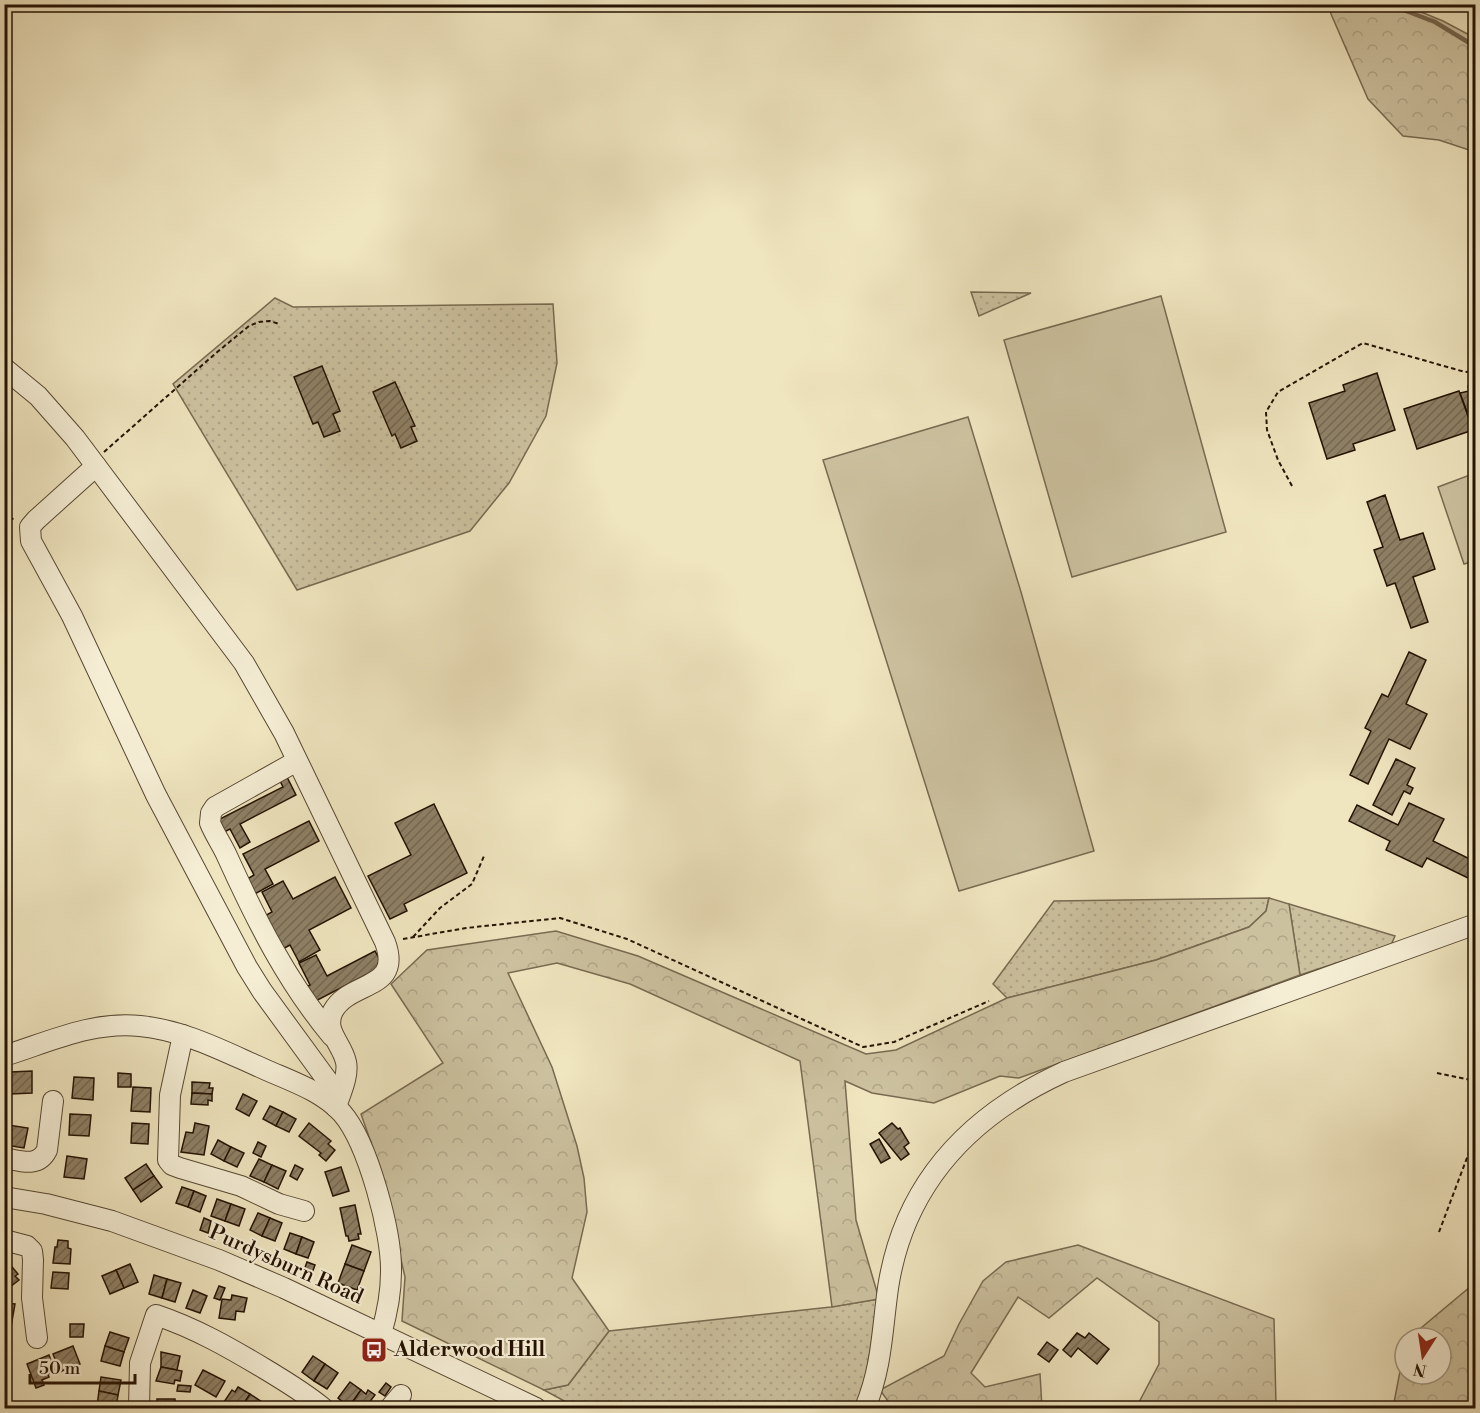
<svg xmlns="http://www.w3.org/2000/svg" width="1480" height="1413" font-family="'Libre Bodoni',serif">
<defs>
<pattern id="grass-dots" width="8" height="8" patternUnits="userSpaceOnUse" patternTransform="scale(1.5)"><rect width="8" height="8" fill="#ccc19f"/><path d="M2 2h.1M6 6h.1" fill="none" stroke="#afa587" stroke-width="1.8" stroke-linecap="round"/></pattern>
<pattern id="forest-crowns" width="20" height="18" patternUnits="userSpaceOnUse" patternTransform="scale(1.5)"><rect width="20" height="18" fill="#ccc19f"/><path d="M2 6a3 3 0 1 1 6 0M12 15a3 3 0 1 1 6 0" fill="none" stroke="#afa587"/></pattern>
<pattern id="building-hatch" width="6" height="6" patternUnits="userSpaceOnUse" patternTransform="scale(1.5)"><rect width="6" height="6" fill="#8e8065"/><path d="M-1 1l2-2M0 6l6-6M5 7l2-2" fill="none" stroke="#746751"/></pattern>
</defs>
<rect width="100%" height="100%" fill="#efe5bf"/>
<filter id="stains"><feTurbulence type="fractalNoise" baseFrequency=".00333" numOctaves="4"/><feColorMatrix values="0 0 0 0 .2 0 0 0 0 .09 0 0 0 0 .02 0 0 0 .5 -.17"/></filter>
<radialGradient id="worn" r=".72"><stop offset=".6" stop-color="#630" stop-opacity="0"/><stop offset="1" stop-color="#630" stop-opacity=".3"/></radialGradient>
<g fill="url(#grass-dots)" stroke="#786a51" stroke-width="1.5">
<polygon points="971,292 1031,293 979,316"/>
<polygon points="275,298 293,307 553,304 557,363 546,416 509,483 470,531 297,590 173,384"/>
<polygon points="1269,898 1266,911 1249,927 1156,960 1007,998 993,984 1054,901"/>
<polygon points="1289,904 1395,936 1391,945 1300,975"/>
<polygon points="879,1299 862,1398 856,1408 577,1408 544,1390 568,1385 609,1331 831,1307"/>
</g>
<g fill="url(#forest-crowns)" stroke="#786a51" stroke-width="1.5">
<polygon points="1329,5 1404,5 1443,21 1475,38 1475,152 1439,140 1403,136 1368,99 1331,14"/>
<polygon points="1269,898 1289,904 1300,975 1019,1078 1000,1076 934,1103 872,1093 845,1081 856,1220 879,1299 832,1307 800,1061 630,984 557,963 508,973 552,1067 577,1146 584,1178 587,1212 572,1278 609,1331 568,1385 544,1390 402,1321 405,1277 380,1168 361,1114 443,1063 391,984 427,950 556,931 638,956 866,1054 896,1050 1007,998 1156,960 1249,927 1266,911"/>
<polygon points="1078,1245 1274,1319 1276,1405 1271,1408 1060,1408 1137,1406 1159,1364 1159,1322 1097,1278 1049,1318 1018,1297 971,1373 985,1387 1040,1374 1042,1408 893,1408 880,1390 944,1356 959,1324 983,1281 1006,1262"/>
<polygon points="1470,1287 1476,1287 1475,1408 1393,1408 1405,1345 1405,1374 1441,1374 1441,1338 1409,1338"/>
</g>
<g fill="#ccc19f" stroke="#786a51" stroke-width="1.5">
<polygon points="1161,296 1226,532 1072,577 1004,340"/>
<polygon points="968,417 1021,592 1094,851 959,891 823,460"/>
<polygon points="1475,473 1475,561 1464,564 1438,487"/>
</g>
<g fill="none" stroke-linecap="round" stroke-linejoin="round">
<polyline stroke="#74654d" stroke-width="4.5" points="1388,4 1435,22 1476,47"/>
</g>
<g fill="url(#building-hatch)" stroke="#241203" stroke-width="1.5">
<polygon points="322,366 340,411 333,414 340,431 324,437 318,422 313,424 294,377"/>
<polygon points="1377,373 1395,430 1353,444 1355,450 1327,459 1309,403 1345,391 1343,385"/>
<polygon points="395,382 415,426 411,427 417,441 401,448 395,434 392,436 373,392"/>
<polygon points="1476,383 1476,413 1473,409 1467,412 1460,393 1469,391 1468,386"/>
<polygon points="1459,391 1473,430 1417,449 1404,409"/>
<polygon points="1385,495 1400,540 1423,533 1435,569 1413,577 1428,622 1411,628 1395,583 1387,586 1374,550 1383,547 1367,502"/>
<polygon points="1409,652 1426,660 1406,704 1427,714 1410,749 1389,739 1368,784 1350,775 1371,731 1365,728 1382,694 1388,697"/>
<polygon points="1396,759 1415,768 1407,785 1413,788 1410,794 1404,791 1392,815 1373,805"/>
<polygon points="287,777 296,795 240,824 250,842 240,848 230,829 218,835 212,823 283,787 280,781"/>
<polygon points="1409,803 1444,819 1433,841 1476,862 1468,878 1427,858 1422,867 1386,850 1390,841 1349,821 1357,805 1398,825"/>
<polygon points="434,804 467,873 404,904 407,911 390,919 368,876 411,855 395,823"/>
<polygon points="309,821 319,841 265,869 273,884 251,896 244,881 254,875 243,854"/>
<polygon points="335,877 351,908 309,930 320,950 299,962 290,945 279,951 261,918 272,912 262,892 283,881 293,899"/>
<polygon points="375,951 383,966 308,1005 300,990 310,985 299,963 316,955 327,976"/>
<polygon points="32,1071 32,1093 11,1094 11,1072"/>
<polygon points="118,1073 131,1074 131,1087 118,1087"/>
<polygon points="74,1077 94,1078 93,1100 72,1098"/>
<polygon points="192,1082 210,1083 209,1088 213,1088 212,1094 192,1093"/>
<polygon points="133,1087 151,1088 150,1112 131,1111"/>
<polygon points="192,1093 212,1094 212,1101 208,1100 208,1105 191,1104"/>
<polygon points="243,1094 257,1101 249,1116 236,1109"/>
<polygon points="270,1106 283,1112 276,1126 263,1119"/>
<polygon points="283,1112 296,1119 289,1132 276,1126"/>
<polygon points="70,1114 91,1115 89,1136 69,1135"/>
<polygon points="132,1123 149,1124 148,1144 131,1143"/>
<polygon points="195,1123 209,1126 204,1155 181,1152 186,1132 193,1133"/>
<polygon points="309,1123 331,1141 328,1144 335,1150 326,1161 319,1155 321,1153 299,1136"/>
<polygon points="892,1123 898,1129 900,1128 909,1143 904,1147 909,1154 901,1160 879,1133"/>
<polygon points="8,1125 28,1128 24,1148 5,1145"/>
<polygon points="879,1139 890,1158 881,1163 870,1144"/>
<polygon points="218,1140 231,1147 224,1161 211,1154"/>
<polygon points="258,1142 266,1146 261,1157 253,1153"/>
<polygon points="231,1147 244,1153 237,1167 224,1161"/>
<polygon points="67,1156 87,1159 84,1179 64,1177"/>
<polygon points="259,1159 272,1165 264,1182 250,1176"/>
<polygon points="146,1164 154,1176 133,1190 125,1178"/>
<polygon points="272,1165 286,1171 278,1189 264,1182"/>
<polygon points="295,1165 303,1169 297,1180 290,1176"/>
<polygon points="341,1167 349,1191 333,1196 325,1172"/>
<polygon points="154,1176 162,1187 141,1202 133,1190"/>
<polygon points="182,1187 194,1191 188,1207 176,1203"/>
<polygon points="194,1191 206,1196 200,1212 188,1207"/>
<polygon points="217,1199 231,1204 225,1221 211,1216"/>
<polygon points="231,1204 245,1209 239,1226 225,1221"/>
<polygon points="355,1205 361,1234 358,1234 359,1239 349,1241 348,1236 346,1236 340,1208"/>
<polygon points="258,1213 270,1218 262,1236 250,1230"/>
<polygon points="204,1218 211,1221 208,1233 200,1230"/>
<polygon points="270,1218 282,1223 275,1241 262,1236"/>
<polygon points="290,1233 302,1237 296,1254 284,1249"/>
<polygon points="302,1237 314,1242 308,1258 296,1254"/>
<polygon points="58,1240 68,1241 68,1248 71,1249 70,1264 53,1263 55,1247 57,1247"/>
<polygon points="352,1245 371,1252 364,1271 345,1264"/>
<polygon points="7,1261 18,1274 15,1276 19,1280 10,1287 6,1283 4,1284 4,1263"/>
<polygon points="307,1262 315,1265 311,1276 303,1273"/>
<polygon points="130,1264 138,1282 124,1288 116,1270"/>
<polygon points="345,1264 364,1271 357,1290 338,1283"/>
<polygon points="116,1270 124,1288 110,1294 102,1276"/>
<polygon points="53,1272 69,1273 68,1289 51,1288"/>
<polygon points="154,1275 167,1279 162,1298 149,1294"/>
<polygon points="167,1279 181,1283 175,1302 162,1298"/>
<polygon points="219,1286 225,1288 220,1300 214,1298"/>
<polygon points="193,1290 207,1296 200,1313 186,1308"/>
<polygon points="232,1295 247,1298 244,1312 236,1311 235,1320 219,1318 222,1299 231,1300"/>
<polygon points="4,1303 15,1304 11,1327 4,1326"/>
<polygon points="70,1324 84,1324 83,1337 70,1337"/>
<polygon points="110,1332 129,1338 124,1352 105,1346"/>
<polygon points="1077,1333 1085,1338 1089,1333 1109,1349 1097,1364 1078,1348 1071,1357 1063,1350"/>
<polygon points="1047,1342 1058,1350 1049,1362 1038,1354"/>
<polygon points="73,1346 80,1364 60,1372 53,1354"/>
<polygon points="105,1346 124,1352 120,1366 101,1361"/>
<polygon points="161,1352 180,1356 177,1370 161,1367"/>
<polygon points="49,1355 55,1371 48,1374 49,1377 42,1380 44,1385 36,1388 27,1364"/>
<polygon points="313,1356 325,1364 314,1381 302,1372"/>
<polygon points="325,1364 338,1373 327,1389 314,1381"/>
<polygon points="161,1367 182,1371 180,1381 175,1380 174,1384 156,1381"/>
<polygon points="203,1370 225,1381 216,1397 195,1385"/>
<polygon points="101,1377 121,1380 118,1395 99,1391"/>
<polygon points="350,1382 361,1390 349,1407 338,1398"/>
<polygon points="386,1383 391,1387 385,1396 379,1392"/>
<polygon points="178,1385 191,1386 190,1392 177,1391"/>
<polygon points="238,1387 250,1394 241,1408 220,1408 232,1390 235,1392"/>
<polygon points="361,1390 366,1394 368,1390 375,1395 365,1408 351,1408 349,1407"/>
<polygon points="99,1391 118,1395 116,1408 97,1406"/>
<polygon points="250,1394 262,1402 258,1408 241,1408"/>
<polygon points="157,1399 175,1399 176,1408 159,1408 157,1407"/>
</g>
<g fill="none" stroke-linecap="round" stroke-linejoin="round">
<g stroke="#574732" stroke-width="22">
<g id="minor">
<path d="M 4,368 L 38,396 L 75,438 L 244,663 L 284,733 L 385,942 C 403,991 350,980 333,1011 C 323,1031 342,1043 346,1062 C 349,1076 340,1094 336,1107"/>
<polyline points="96,466 36,520 30,527 31,541 72,616 156,795 247,967 262,991 327,1080 336,1107"/>
<path d="M 297,761 L 215,807 L 211,813 L 210,823 C 215,835 222,845 227,856 C 256,920 287,982 332,1036"/>
<polyline points="183,1035 170,1095 168,1160 172,1165 180,1168 241,1186 279,1204 304,1211"/>
<path d="M 4,1056 C 49,1042 92,1021 140,1026 C 184,1030 225,1052 264,1069 C 291,1081 322,1091 342,1113 C 368,1143 392,1233 391,1272 C 391,1293 387,1314 381,1334"/>
<path d="M 4,1158 C 21,1161 38,1168 47,1150 L 53,1101"/>
<polyline points="4,1197 46,1204 112,1221 219,1260 284,1288 536,1408"/>
<polyline points="4,1240 27,1246 32,1251 33,1260 32,1298 37,1338"/>
<path d="M 139,1408 L 140,1363 L 156,1315 C 195,1328 230,1348 265,1369 C 285,1381 305,1393 323,1408"/>
<polyline points="390,1408 401,1395"/>
<path d="M 865,1408 C 882,1367 882,1331 888,1288 C 904,1183 970,1115 1064,1072 L 1476,924"/>
</g>
</g>
<g stroke="#241203" stroke-width="2" stroke-dasharray="4.5 3" stroke-linecap="butt">
<polyline points="104,452 216,353 249,326 259,322 270,321 279,324"/>
<polyline points="1292,486 1278,460 1267,430 1266,412 1278,392 1363,343 1465,372 1476,371"/>
<polyline points="4,512 14,520"/>
<polyline points="413,937 440,908 472,884 484,856"/>
<polyline points="403,939 466,928 560,918 627,939 863,1047 894,1042 989,1001"/>
<polyline points="1437,1073 1476,1081"/>
<polyline points="1439,1232 1476,1134"/>
</g>
<use href="#minor" stroke="#f5eed5" stroke-width="20"/>
</g>
<defs>
<g id="bus-square" transform="scale(1.35)"><rect x="-9" y="-9" width="18" height="18" rx="4" fill="#8f2418" stroke="#f5eed5"/><path d="M-5-6H5V4H4V6H2V4H-2V6H-4V4H-5ZM-3.5-4V0h7V-4ZM-3.5 1.2v1.5H-2V1.2ZM2 1.2v1.5H3.5V1.2Z" fill="#fff"/></g>
</defs>
<g fill-rule="evenodd">
<use href="#bus-square" x="374" y="1350"/>
</g>
<g text-anchor="middle" dominant-baseline="central" stroke-width="4.5" stroke-linejoin="round" paint-order="stroke">
<g font-size="21" fill="#241203" stroke="#f5eed5">
<text transform="translate(286 1265) rotate(24)">Purdysburn Road</text>
</g>
<g font-size="21" font-weight="bold" fill="#241203" stroke="#f5eed5" text-anchor="start">
<text x="394" y="1350">Alderwood Hill</text>
</g>
</g>
<rect width="1480" height="1413" fill="none" stroke="#efe5bf" stroke-width="24"/>
<rect x="6" y="6" width="1468" height="1401" fill="none" stroke="#241203" stroke-width="3"/>
<rect x="12" y="12" width="1456" height="1389" fill="none" stroke="#241203" stroke-width="1.5"/>
<g transform="translate(1423 1356) rotate(192)"><circle r="28" fill="#f5eed5" stroke="#a19681" stroke-width="1.5"/>
<path d="M0-4.5L10 22L0 15L-10 22Z" fill="#8f2418"/>
<text y="-9" font-size="16" font-weight="bold" text-anchor="middle" fill="#241203">N</text>
</g>
<path d="M30 1374v9h105v-9" fill="none" stroke="#241203" stroke-width="3"/>
<text x="39" y="1374" font-size="18" fill="#241203" stroke="#f5eed5" stroke-width="4.5" paint-order="stroke">50 m</text>
<rect width="100%" height="100%" filter="url(#stains)"/>
<rect width="100%" height="100%" fill="url(#worn)"/>
</svg>
